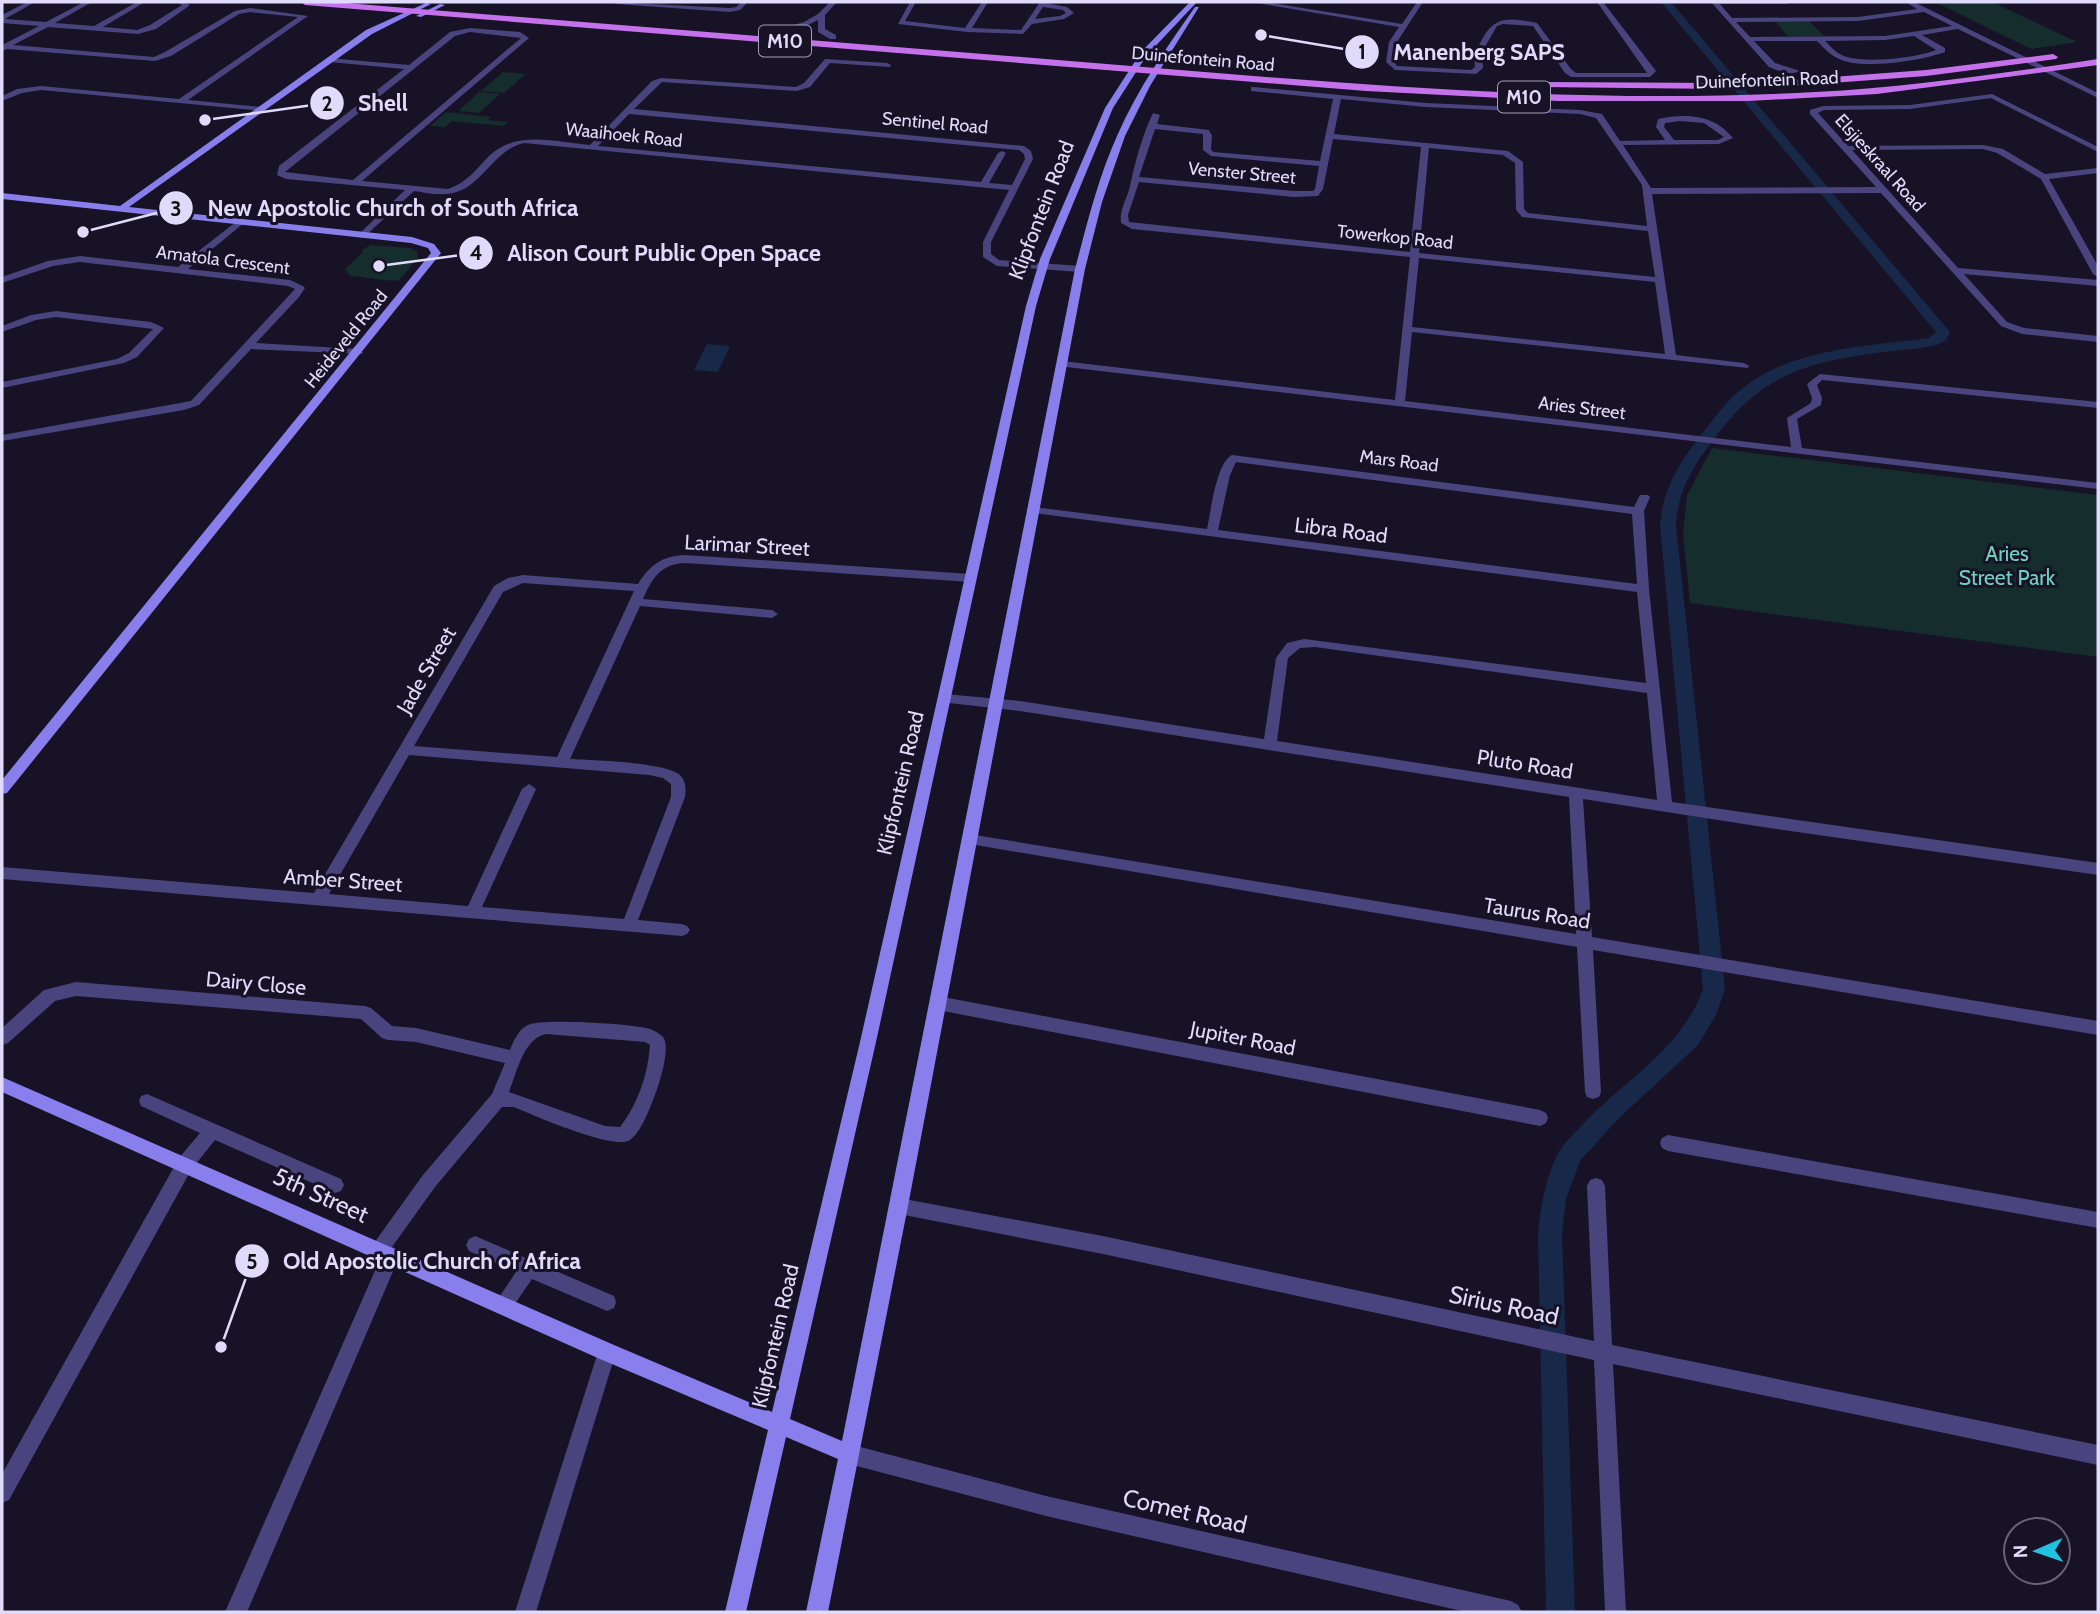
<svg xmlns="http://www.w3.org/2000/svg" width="2100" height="1614" font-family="Cabin,sans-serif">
<rect width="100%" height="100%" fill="#171225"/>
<g fill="#162d2e">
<polygon points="1935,2 1992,2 2077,42 2031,49"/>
<polygon points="1809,21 1824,36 1787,36 1776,22"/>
<polygon points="503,72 525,74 504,93 481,91"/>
<polygon points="479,92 500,94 479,113 458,111"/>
<polygon points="446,112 491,117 488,120 508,122 504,126 452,121 445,127 430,126"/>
<path d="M 371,245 L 410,248 L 417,252 L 418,257 C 412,264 406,274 399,280 C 395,283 360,276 350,276 L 345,269 L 363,252 L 361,250 Z"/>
<polygon points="1712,448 2098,495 2098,657 1690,603 1683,535 1687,495"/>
</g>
<polygon fill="#182849" points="707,344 730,346 718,372 694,370"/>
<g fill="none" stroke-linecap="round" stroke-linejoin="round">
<path fill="#182849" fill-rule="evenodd" d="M 1661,2 L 1671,2 L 1950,332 L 1946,340 L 1937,345 C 1920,349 1901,350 1884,352 C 1806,362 1762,374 1714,439 C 1693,467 1678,489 1676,525 L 1725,989 L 1716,1015 L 1698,1045 L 1617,1120 L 1580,1161 L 1566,1199 L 1562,1234 L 1575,1612 L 1546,1612 L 1538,1234 C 1541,1205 1546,1172 1562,1147 C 1568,1138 1577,1131 1584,1123 C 1625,1080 1683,1047 1703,989 L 1660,525 C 1663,490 1677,466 1698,439 C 1712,421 1726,401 1744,387 C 1794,348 1869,346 1929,338 L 1936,332 Z"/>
<g fill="#49447d" fill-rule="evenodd">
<polygon points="27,2 35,2 5,19 46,22 84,2 92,2 55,23 94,26 137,2 145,2 103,27 137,30 150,25 182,5 177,2 189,4 189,6 156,29 138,34 48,27 13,45 154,57 165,52 235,11 250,8 308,16 188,100 261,107 264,107 264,111 41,90 22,93 2,101 2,96 17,89 41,86 179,99 298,17 250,12 239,14 171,56 155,61 7,49 2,51 2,46 4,44 39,26 2,23 2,15"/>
<polygon points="613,2 730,8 736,7 741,2 748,2 740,10 730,12 616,4"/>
<polygon points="830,2 837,2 825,15 825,29 836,35 836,39 830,39 818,32 818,20 802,28 773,34 769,32 804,22 818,14"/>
<path d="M 910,2 L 916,2 L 905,21 L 965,28 L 982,2 L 988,2 L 972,28 L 1021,30 L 1040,2 L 1067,7 L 1074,13 L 1064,19 L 1032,24 L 1023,34 L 967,32 L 898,24 ZM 1043,7 L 1063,10 L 1066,13 L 1060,16 L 1035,19 Z"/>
<path d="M 1251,2 L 1265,2 L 1402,24 L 1417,2 L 1423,2 L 1397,42 L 1394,62 L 1397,66 L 1471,70 L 1475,67 C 1474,54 1477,48 1484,36 C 1497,14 1514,19 1537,23 L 1571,69 L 1576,73 L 1647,73 L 1597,2 L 1603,2 L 1656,71 L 1650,77 L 1571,77 L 1565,73 L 1533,26 L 1503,24 L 1497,26 L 1482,52 L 1483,68 L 1476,74 L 1395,70 L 1386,62 L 1389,42 L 1399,27 Z"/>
<path d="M 1711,2 L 1790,2 L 1787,4 L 1720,4 L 1732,18 L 1858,17 L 1917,9 L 1906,2 L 1914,2 L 2098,93 L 2098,98 L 1958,29 L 1922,35 L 1945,48 L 1945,52 C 1921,61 1862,70 1839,59 C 1830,55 1824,48 1817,41 L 1754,41 L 1775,63 L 1800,71 C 1791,76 1778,71 1769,67 ZM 1924,12 L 1952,26 L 1885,36 L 1750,37 L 1736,22 L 1858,21 ZM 1914,36 L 1936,50 C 1916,58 1869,63 1847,57 C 1838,55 1831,47 1825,41 L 1885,40 Z"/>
<path d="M 470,28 L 520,32 L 529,38 L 362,181 L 448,189 C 467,183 477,168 490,155 C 517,130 556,142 590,145 L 652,81 L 661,78 L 796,87 L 804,83 L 825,59 L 887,63 L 891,65 L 890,67 L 830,63 L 810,87 L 797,91 L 662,82 L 634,109 L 1024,146 L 1031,151 L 1033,159 L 991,242 L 991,254 L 999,260 L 1080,266 L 1085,269 L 1080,272 L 997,266 L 983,257 L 983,242 L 1009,190 L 524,143 C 493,150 483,186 453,193 C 440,196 427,193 414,191 L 363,238 L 360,237 L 360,233 L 405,190 L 286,179 L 277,175 L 279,166 L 404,69 L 330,62 L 326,60 L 327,58 L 409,65 L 450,32 ZM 470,32 L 521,38 L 353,180 L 285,172 L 455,36 ZM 629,114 L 1019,150 L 1024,154 L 1025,159 L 1012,185 L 989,183 L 1006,153 L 1002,151 L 998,153 L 981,182 L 598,146 Z"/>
<path d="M 1254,87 L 1426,103 L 1580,110 L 1602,114 L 1620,141 L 1665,140 L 1656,127 L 1658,119 C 1686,113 1714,114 1733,138 L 1719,144 L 1623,145 L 1651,188 L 1876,187 L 1810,114 L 1810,110 L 1823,106 L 1910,105 L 1992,94 L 2098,147 L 2098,152 L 1991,98 L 1910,109 L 1824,110 L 1818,113 L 1848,146 L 1983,145 L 2003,149 L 2045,174 L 2098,168 L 2098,173 L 2049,179 L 2098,266 L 2098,277 L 2093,274 L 2041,179 L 1997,153 L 1983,149 L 1852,150 L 1958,268 L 2098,280 L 2098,286 L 1964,274 L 2007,322 L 2024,328 L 2098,336 L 2098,342 L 2022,334 L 2001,326 L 1881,193 L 1652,194 L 1676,355 L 1744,363 L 1749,366 L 1748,368 L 1412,332 L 1405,401 L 1791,447 L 1787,418 L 1811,403 L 1812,398 L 1807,384 L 1820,374 L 2098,402 L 2098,408 L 1822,380 L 1817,385 L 1822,398 L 1821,405 L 1797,419 L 1802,448 L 2098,483 L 2098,489 L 1058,366 L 1057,364 L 1062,361 L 1395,400 L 1410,257 L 1132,229 L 1121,223 C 1119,210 1127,199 1130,186 C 1135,162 1142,136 1153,113 L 1160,115 L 1157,124 L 1209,130 L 1212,136 L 1211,149 L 1213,152 L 1320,161 L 1333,99 L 1251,91 L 1251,87 ZM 1341,99 L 1426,107 L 1580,114 L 1596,118 L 1642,185 L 1647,226 L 1528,213 L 1524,209 L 1523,162 L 1508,151 L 1334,134 ZM 1680,121 L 1704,123 L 1724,137 L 1718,140 L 1674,140 L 1664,127 L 1665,123 ZM 1155,129 L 1203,134 L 1203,150 L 1211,156 L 1319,166 L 1315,189 L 1313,191 L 1294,191 L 1139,177 ZM 1333,139 L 1421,147 L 1410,252 L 1129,222 L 1128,215 L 1139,182 L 1294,197 L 1318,196 L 1323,189 ZM 1429,148 L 1503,155 L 1515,163 L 1516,210 L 1522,217 L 1648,231 L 1655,277 L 1419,253 ZM 1419,258 L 1655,282 L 1665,354 L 1412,327 Z"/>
<polygon points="241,218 244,219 244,223 188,269 290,280 303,286 305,288 299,297 256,343 358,349 363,352 362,354 251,349 199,405 184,410 2,441 2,435 191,401 295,289 288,286 80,262 53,266 2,283 2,277 48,261 80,256 178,267"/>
<polygon points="56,311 151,322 164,328 137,357 124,363 2,388 2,382 117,359 129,353 153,329 56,317 36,320 2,332 2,326 31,315"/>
<path d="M 1232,455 L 1634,507 L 1640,495 L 1648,495 L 1650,497 L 1644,511 L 1649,589 L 1672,802 L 2098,863 L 2098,875 L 1763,827 L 1583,799 L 1592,937 L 2098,1021 L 2098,1035 L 1593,950 L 1601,1092 L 1599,1097 L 1593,1099 L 1587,1097 L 1585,1092 L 1577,947 L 964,843 L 962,839 L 964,835 L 969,834 L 1576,934 L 1569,797 L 1020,711 L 940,702 L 938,699 L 940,696 L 945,694 L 1020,701 L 1264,739 L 1276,658 L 1287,643 L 1304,639 L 1646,683 L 1637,592 L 1034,513 L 1028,510 L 1034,507 L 1207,529 C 1211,511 1216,463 1232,455 ZM 1236,462 L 1632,514 L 1637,584 L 1218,530 L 1230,475 ZM 1315,647 L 1647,693 L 1657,800 L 1277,741 L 1288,658 L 1300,648 Z"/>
<path d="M 685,555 L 971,574 L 977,578 L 971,582 L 685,563 C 661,564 652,578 643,599 L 772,610 L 778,614 L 772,618 L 640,606 L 570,759 C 591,760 668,762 681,776 C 686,782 686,789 685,797 L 638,920 L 682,924 L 687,926 L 690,930 L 687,934 L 682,936 L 2,879 L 2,867 L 314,893 L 494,586 L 508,578 L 523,575 L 638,584 C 650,565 662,556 685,555 ZM 523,583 L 634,591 L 557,757 L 414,746 L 503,592 ZM 409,755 L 649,775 L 663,778 L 671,784 L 671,797 L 624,919 L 482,907 L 536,789 L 529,784 L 522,789 L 468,906 L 329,894 Z"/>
<path d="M 76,982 L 365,1006 L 371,1008 L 392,1026 L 416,1028 L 510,1050 C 514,1040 518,1030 528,1025 C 541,1018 634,1024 650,1029 C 654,1030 660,1034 663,1037 C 670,1045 662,1074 659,1083 C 654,1098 643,1131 630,1140 C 615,1151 533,1115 514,1107 L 502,1107 L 435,1187 L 392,1247 L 397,1249 L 400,1255 L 247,1612 L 225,1612 L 381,1257 L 374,1255 L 371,1249 L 374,1243 L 423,1175 L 492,1094 L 505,1063 L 416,1042 L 388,1040 L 382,1038 L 361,1019 L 76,996 L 55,1001 L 8,1043 L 2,1045 L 2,1028 L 44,990 ZM 546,1034 L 645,1042 L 650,1045 C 648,1074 638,1104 620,1127 L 605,1126 L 509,1092 C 517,1072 523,1039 546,1034 Z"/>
<polygon points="938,996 1540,1110 1546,1113 1548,1118 1546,1123 1540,1126 938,1010 932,1008 930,1003 932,998"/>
<polygon points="147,1094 341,1179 344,1185 341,1191 335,1193 215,1140 191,1170 9,1500 2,1503 2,1474 179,1158 200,1133 141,1106 139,1101 141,1096"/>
<polygon points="1668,1135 2098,1212 2098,1228 1668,1151 1662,1148 1660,1143 1662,1138"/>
<polygon points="1596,1178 1602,1180 1605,1186 1612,1345 2098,1445 2098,1465 1613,1364 1626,1612 1605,1612 1594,1360 1103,1254 899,1214 893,1212 890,1206 893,1200 899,1198 1103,1236 1594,1341 1587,1186 1590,1180"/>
<polygon points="475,1236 614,1296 616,1302 614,1308 607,1311 532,1279 510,1311 503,1314 496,1311 494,1305 516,1272 469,1251 466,1245 469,1239"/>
<polygon points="607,1343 614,1345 616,1352 536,1612 515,1612 598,1352 600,1345"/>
<polygon points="849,1444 1046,1496 1511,1601 1518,1605 1522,1612 1466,1612 1046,1516 849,1464 842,1461 839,1454 842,1447"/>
</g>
<g fill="#887fed" fill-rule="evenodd">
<path d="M 1190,2 L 1197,2 L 1147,55 L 1113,108 L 1050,259 L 1036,306 L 876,1042 L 790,1419 L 842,1441 L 1075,269 C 1087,224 1098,178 1117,136 C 1137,90 1166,48 1195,7 L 1199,7 L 1150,86 L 1125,136 L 1102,202 L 1085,269 L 908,1206 L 828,1612 L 806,1612 L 838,1459 L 786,1437 L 746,1612 L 725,1612 L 768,1430 L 600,1359 L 2,1092 L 2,1077 L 614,1345 L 772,1412 L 860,1042 L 1026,306 L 1040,259 L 1105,108 L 1141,52 Z"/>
<polygon points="426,3 431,4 372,34 129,207 412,237 434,244 441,253 7,793 2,794 2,780 431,253 428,248 411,243 2,199 2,193 120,206 366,30"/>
<polygon points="440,4 445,5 421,17 416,16"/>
</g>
<g fill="#c571eb" fill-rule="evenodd">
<path d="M 301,2 L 334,2 C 579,22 824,41 1070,61 C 1318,81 1566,106 1815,92 C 1910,87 2004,73 2098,59 L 2098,65 L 1877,94 L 1749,101 L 1558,101 L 1366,91 L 305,5 Z"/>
<polygon points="2053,54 2058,57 2056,59 1926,76 1778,87 1773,84 1778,81 1926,70"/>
<polygon points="1544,82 1722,83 1727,86 1722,89 1541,87 1541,83"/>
</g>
</g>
<g text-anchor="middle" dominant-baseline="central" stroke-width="6" stroke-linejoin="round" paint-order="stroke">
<g font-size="18" fill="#e0dbfa" stroke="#171225">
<text transform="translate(1203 59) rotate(5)">Duinefontein Road</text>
<text transform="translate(1767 80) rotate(-2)">Duinefontein Road</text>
<text transform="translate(935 123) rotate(5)">Sentinel Road</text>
<text transform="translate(624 135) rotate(6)">Waaihoek Road</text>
<text transform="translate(1880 163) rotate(48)">Elsjieskraal Road</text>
<text transform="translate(1242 173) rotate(5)">Venster Street</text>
<text transform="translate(1395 237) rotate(6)">Towerkop Road</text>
<text transform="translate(223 260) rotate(7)">Amatola Crescent</text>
<text transform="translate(346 339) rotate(-51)">Heideveld Road</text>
<text transform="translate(1582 408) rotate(7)">Aries Street</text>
<text transform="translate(1399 461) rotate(7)">Mars Road</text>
</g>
<g fill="#171225" stroke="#a49fba" stroke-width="2">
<rect x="759" y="25.5" width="52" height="31" rx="5"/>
<rect x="1498" y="81.5" width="52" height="31" rx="5"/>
</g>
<g font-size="19" font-weight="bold" fill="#e0dbfa">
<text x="785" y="41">M10</text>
<text x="1524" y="97">M10</text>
</g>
<g font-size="21" fill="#e0dbfa" stroke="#171225">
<text transform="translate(1041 210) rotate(-69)">Klipfontein Road</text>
<text transform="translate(1341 530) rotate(7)">Libra Road</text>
<text transform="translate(747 545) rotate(3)">Larimar Street</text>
<text transform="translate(426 670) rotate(-60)">Jade Street</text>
<text transform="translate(1525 764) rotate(9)">Pluto Road</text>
<text transform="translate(900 783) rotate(-77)">Klipfontein Road</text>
<text transform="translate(343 880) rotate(4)">Amber Street</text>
<text transform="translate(1537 913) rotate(9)">Taurus Road</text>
<text transform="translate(256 983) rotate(5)">Dairy Close</text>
<text transform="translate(1243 1038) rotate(11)">Jupiter Road</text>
<text transform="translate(775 1336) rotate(-77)">Klipfontein Road</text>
</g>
<g font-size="21" fill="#70d1be" stroke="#171225">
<text x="2007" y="553">Aries<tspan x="2007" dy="24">Street Park</tspan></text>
</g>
<g font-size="24" fill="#e0dbfa" stroke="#171225">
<text transform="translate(321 1195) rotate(24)">5th Street</text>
<text transform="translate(1504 1305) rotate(12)">Sirius Road</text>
<text transform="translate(1185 1511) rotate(13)">Comet Road</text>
</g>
</g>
<path fill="none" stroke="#e0dbfa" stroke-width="2.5" d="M1261 35L1362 52M205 120L327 103M83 232L176 208M379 266L476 253M221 1347L252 1261"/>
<g fill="#e0dbfa" stroke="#171225" stroke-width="2.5">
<circle cx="1261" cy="35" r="7"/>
<circle cx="205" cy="120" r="7"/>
<circle cx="83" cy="232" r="7"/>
<circle cx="379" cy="266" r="7"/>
<circle cx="221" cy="1347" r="7"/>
<circle cx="1362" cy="52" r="18"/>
<circle cx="327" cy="103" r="18"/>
<circle cx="176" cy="208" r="18"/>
<circle cx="476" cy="253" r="18"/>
<circle cx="252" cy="1261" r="18"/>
</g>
<g font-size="21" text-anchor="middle" font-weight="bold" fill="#111">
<text x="1362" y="59">1</text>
<text x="327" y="111">2</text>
<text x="176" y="216">3</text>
<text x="476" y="260">4</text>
<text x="252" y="1269">5</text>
</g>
<g font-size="23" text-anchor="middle" font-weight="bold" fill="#e0dbfa" stroke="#171225" stroke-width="6" stroke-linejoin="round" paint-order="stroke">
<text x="1479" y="60">Manenberg SAPS</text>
<text x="383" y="111">Shell</text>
<text x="393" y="216">New Apostolic Church of South Africa</text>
<text x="664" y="261">Alison Court Public Open Space</text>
<text x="432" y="1269">Old Apostolic Church of Africa</text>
</g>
<rect width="2100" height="1614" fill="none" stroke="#e0dbfa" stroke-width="7"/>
<g transform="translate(2037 1551) rotate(268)"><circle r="33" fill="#171225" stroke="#67627a" stroke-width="2"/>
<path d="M0-5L12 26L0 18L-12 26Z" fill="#21c2e0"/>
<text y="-10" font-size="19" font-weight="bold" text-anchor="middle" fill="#e0dbfa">N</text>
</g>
</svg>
